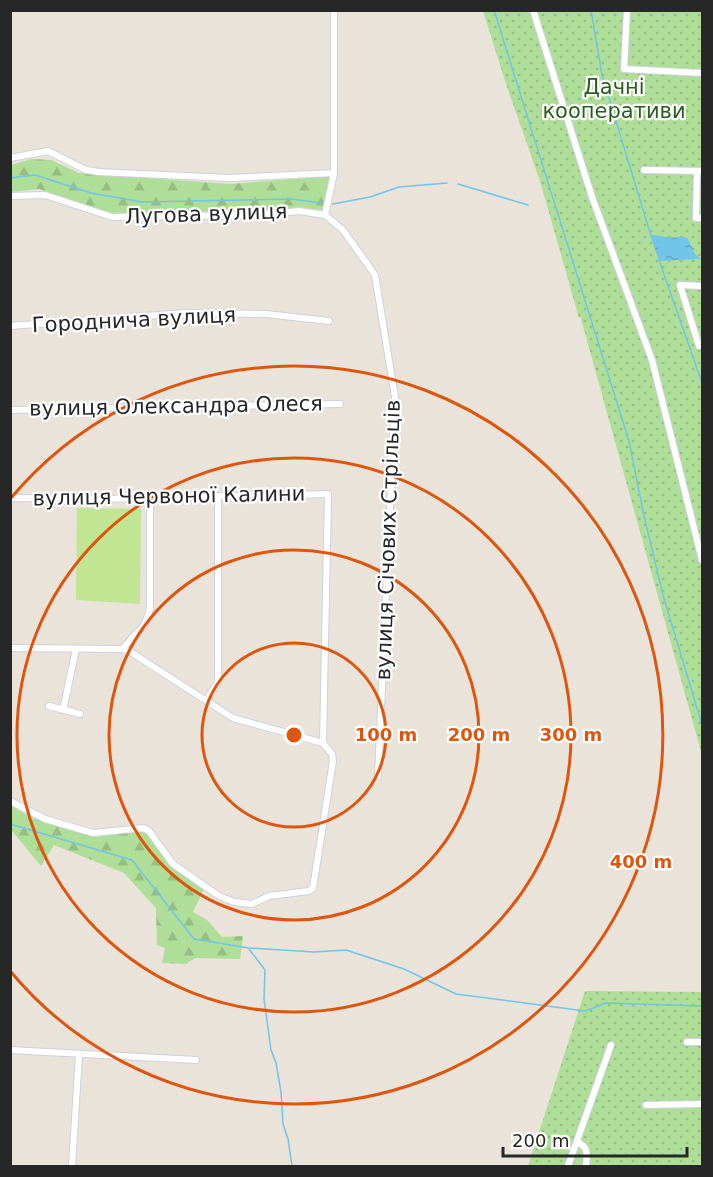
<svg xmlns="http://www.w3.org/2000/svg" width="713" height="1177" font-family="'DejaVu Sans',sans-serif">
<defs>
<pattern id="forest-firs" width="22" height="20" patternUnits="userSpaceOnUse" patternTransform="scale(1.5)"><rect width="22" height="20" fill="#aede97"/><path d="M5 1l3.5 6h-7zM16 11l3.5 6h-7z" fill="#96be82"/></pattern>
<pattern id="garden-dots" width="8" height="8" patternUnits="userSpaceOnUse" patternTransform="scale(1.5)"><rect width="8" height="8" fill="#aede97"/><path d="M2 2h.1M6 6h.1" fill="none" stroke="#96be82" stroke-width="1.8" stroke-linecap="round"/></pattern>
<pattern id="water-ripples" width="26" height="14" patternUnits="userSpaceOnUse" patternTransform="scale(1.5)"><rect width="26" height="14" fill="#70c5e8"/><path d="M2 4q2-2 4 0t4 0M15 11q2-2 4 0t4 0" fill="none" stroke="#61a9c7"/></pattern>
</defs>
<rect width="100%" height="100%" fill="#e9e3d9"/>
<g fill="url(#forest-firs)">
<polygon points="31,159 51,160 79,173 230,184 330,176 322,210 300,207 263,211 110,213 39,189 11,192 11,165"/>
<polygon points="10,805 32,818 96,837 135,831 147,833 168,864 204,889 193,912 207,920 222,937 243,936 240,959 195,958 186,964 162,963 165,948 157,945 156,908 124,873 54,845 41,866 13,832 11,831"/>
</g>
<g fill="url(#garden-dots)">
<polygon points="483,11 702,11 702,755 581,319 583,317 579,318 540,181 506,84"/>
<polygon points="585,991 702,992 702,1166 528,1166"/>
</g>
<polygon fill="#c0e593" points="77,508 141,509 140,604 76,600"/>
<path fill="url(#water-ripples)" d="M 650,235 C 661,235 672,240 682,236 L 688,239 L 695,254 L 701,259 L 659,261 Z"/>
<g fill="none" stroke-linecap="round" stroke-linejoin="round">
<g stroke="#70c5e8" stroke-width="1.5">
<polyline points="494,10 629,441 644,516 663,595 702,725"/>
<polyline points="591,10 602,75 651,236"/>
<polyline points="10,178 35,175 91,193 142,202 291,199 321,203"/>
<polyline points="458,184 528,205"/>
<polyline points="333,204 370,197 399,187 447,183"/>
<polyline points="659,260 702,383"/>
<polyline points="10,824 132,860 194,939 249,948 314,952 346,950 404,969 456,994 585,1011 606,1003 702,1006"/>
<polyline points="249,949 265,970 264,999 271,1050 276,1063 281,1092 283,1124 288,1139 292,1166"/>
</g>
<g stroke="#cfd1e0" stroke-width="8">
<g id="street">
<polyline points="533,10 592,197 652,360 702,560"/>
<polyline points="627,10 624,69 702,73"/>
<polyline points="10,158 48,151 86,170 99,172 229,178 334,173 325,215"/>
<polyline points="644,170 702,171"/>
<polyline points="697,171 696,218 702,218"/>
<polyline points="334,173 334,13"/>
<polyline points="10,196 45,195 112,217 259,215 299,211 325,215"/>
<polyline points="325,215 343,230 375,275 395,397 378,776"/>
<polyline points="702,286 680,285 699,346 702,345"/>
<polyline points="10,326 186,313 266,314 329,321"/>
<polyline points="10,410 340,404"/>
<polyline points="10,498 102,499 328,494 323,743"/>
<polyline points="10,648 122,649 129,651 233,718 323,743 332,754 333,761 313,888 309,891 269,896 252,904 234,902 219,896 173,864 149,831 143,828 93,833 45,819 10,801"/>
<polyline points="122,649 145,624 150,609 150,498"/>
<polyline points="207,699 218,682 218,496"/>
<polyline points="49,706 80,714"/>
<polyline points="63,710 76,649"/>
<polyline points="687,1042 702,1042"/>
<polyline points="10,1050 196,1060"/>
<polyline points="646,1105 702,1104"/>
<path d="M 577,1142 C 589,1147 587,1155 586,1166"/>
<polyline points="72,1166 79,1055"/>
<polyline points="568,1166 611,1045"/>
</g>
</g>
<use href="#street" stroke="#fff" stroke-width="6"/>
</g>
<g fill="none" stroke="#de560d" stroke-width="3">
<circle cx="294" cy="735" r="92"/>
<circle cx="294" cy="735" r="185"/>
<circle cx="294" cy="735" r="277"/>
<path d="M11 498A369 369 0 1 1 11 972"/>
</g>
<g text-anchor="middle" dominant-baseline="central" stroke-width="4.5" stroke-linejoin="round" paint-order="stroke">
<g font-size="21" fill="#285f1c" stroke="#fff">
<text x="614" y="87">Дачні<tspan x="614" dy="24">кооперативи</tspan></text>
</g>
<g font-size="21" fill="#272727" stroke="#fff">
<text transform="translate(206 214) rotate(-2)">Лугова вулиця</text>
<text transform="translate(134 320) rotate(-3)">Городнича вулиця</text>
<text transform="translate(176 406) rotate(-1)">вулиця Олександра Олеся</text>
<text transform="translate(169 496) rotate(-1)">вулиця Червоної Калини</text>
<text transform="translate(388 540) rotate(-88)">вулиця Січових Стрільців</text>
</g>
</g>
<circle cx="294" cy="735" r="9" fill="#de560d" stroke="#fff" stroke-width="3"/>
<g font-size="18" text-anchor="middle" font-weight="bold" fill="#de560d" stroke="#fff" stroke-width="4.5" stroke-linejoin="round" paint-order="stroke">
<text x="386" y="741">100 m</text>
<text x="479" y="741">200 m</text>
<text x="571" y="741">300 m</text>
<text x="641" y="868">400 m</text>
</g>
<rect width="713" height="1177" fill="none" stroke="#272727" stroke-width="24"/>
<path d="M503 1147v9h184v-9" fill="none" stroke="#272727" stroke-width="3"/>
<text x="512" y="1147" font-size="18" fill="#272727" stroke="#ffffff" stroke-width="4.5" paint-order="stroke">200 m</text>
</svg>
